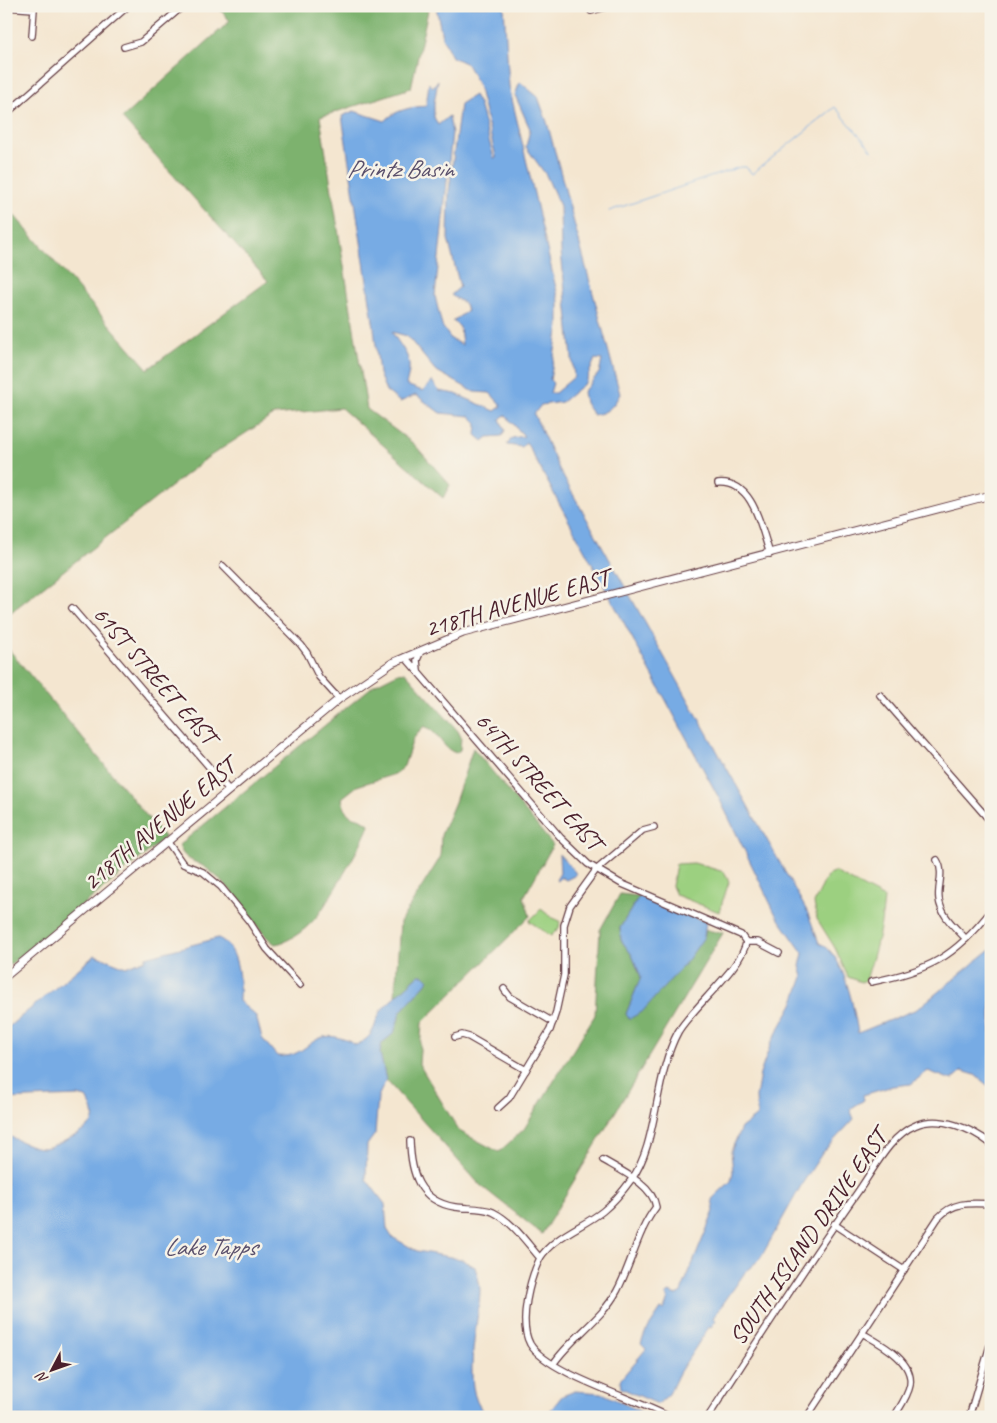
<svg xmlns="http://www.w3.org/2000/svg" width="997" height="1423" font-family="Caveat,sans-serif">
<rect width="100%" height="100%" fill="#f7f3e8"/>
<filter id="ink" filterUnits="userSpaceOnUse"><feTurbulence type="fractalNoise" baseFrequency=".02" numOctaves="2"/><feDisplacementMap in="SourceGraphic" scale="10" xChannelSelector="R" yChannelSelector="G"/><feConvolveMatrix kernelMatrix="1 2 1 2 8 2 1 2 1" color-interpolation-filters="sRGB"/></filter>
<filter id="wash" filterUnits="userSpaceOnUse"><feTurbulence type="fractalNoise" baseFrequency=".0096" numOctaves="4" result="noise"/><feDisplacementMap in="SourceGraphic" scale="20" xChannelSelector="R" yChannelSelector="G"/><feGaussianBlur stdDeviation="1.12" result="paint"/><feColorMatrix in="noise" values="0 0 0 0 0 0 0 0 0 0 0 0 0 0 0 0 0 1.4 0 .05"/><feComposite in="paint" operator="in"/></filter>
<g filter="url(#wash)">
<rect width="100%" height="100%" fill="#f4e6d0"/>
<g fill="#9cd080" stroke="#737856">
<polygon points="694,863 724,872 729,882 719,912 676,895 672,886 676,864"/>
<path d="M 835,872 L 884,898 C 882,927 875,952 866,980 L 861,982 L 848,977 L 835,948 L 817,919 L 814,903 L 827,876 Z"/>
<polygon points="541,909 551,917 560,921 559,928 551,936 529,921"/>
</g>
<g fill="#7db26e" stroke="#64684c">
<polygon points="217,6 429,6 411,88 320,117 367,409 414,444 450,485 443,498 341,408 274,415 207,458 6,616 6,220 13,214 148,369 268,281 122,118 230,21"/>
<polygon points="6,646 165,838 6,968"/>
<path d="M 405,672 L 458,731 L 461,737 L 460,750 L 456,753 C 443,750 438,731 424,726 L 413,739 L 404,766 L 395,774 L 357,786 L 342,798 C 347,824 355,812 369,824 C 368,835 327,903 319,914 C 309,927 291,942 275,944 C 259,933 250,914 238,899 C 230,889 220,879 210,871 C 198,860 184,863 179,845 L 374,685 L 398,673 Z"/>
<polygon points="473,748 553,845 524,897 530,916 422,1023 419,1064 459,1131 499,1152 524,1129 595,1015 600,930 620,894 639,896 620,928 621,940 632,955 641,977 626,1014 704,937 706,930 723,933 542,1234 480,1185 386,1080 380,1053 382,1043 394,1033 401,1011 429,980 419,975 395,997 400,922 440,858 441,835 455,802"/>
</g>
<g fill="#77abe4" stroke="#606588" fill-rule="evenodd">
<path d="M 436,6 L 504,6 L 509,86 L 559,301 L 559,326 L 550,380 L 553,383 L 550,393 L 555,393 L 574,377 L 561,252 L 560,206 L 546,175 L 526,147 L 530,129 L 515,95 L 520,82 L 538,97 L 547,122 L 620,394 C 613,407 608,413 593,415 L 585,403 L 583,392 L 599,373 L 602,360 L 595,359 L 585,383 L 562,402 L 541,405 L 534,414 L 560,471 L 807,911 L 819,943 C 844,952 854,1009 858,1033 L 917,1009 L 991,949 L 991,1088 L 975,1075 L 962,1071 L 952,1080 L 928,1071 L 911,1084 L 893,1086 L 863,1095 L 864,1100 L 850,1109 L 854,1119 L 823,1152 L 802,1184 L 760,1259 L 746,1271 L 713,1318 L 716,1320 L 711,1327 L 709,1327 L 679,1373 L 669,1394 L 658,1404 L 621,1388 L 620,1380 L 646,1349 L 641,1344 L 645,1333 L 661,1309 L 664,1310 L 668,1298 L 666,1295 L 669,1292 L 677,1295 L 681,1292 L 714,1211 L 712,1199 L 731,1181 L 733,1172 L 731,1151 L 741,1128 L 757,1116 L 756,1097 L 760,1074 L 771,1043 L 793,1004 L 803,977 L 800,966 L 803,953 L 776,915 L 720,800 L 526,442 L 522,447 L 507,445 L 512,438 L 524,436 L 505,415 L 500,419 L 505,430 L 502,436 L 488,437 L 483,441 L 476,435 L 477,423 L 470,416 L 440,413 L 416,395 L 400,402 L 386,391 L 379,374 L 374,328 L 342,116 L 354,111 L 385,121 C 395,110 411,107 426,106 L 429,83 L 433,87 L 438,80 L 434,104 L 434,117 L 438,125 L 449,116 L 452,133 L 435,296 L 442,326 L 451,339 L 462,345 L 460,327 L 453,321 L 467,311 L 465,304 L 451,295 L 460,287 L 448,239 L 449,191 L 460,104 L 474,95 L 479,104 L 494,158 L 496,157 L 478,85 L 467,64 L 452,57 L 442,37 ZM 392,332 L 407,336 L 435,370 L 474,392 L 490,393 L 502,406 L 495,411 L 456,394 L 439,391 L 432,381 L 423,391 L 406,385 C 414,357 406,355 392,332 Z"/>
<polygon points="559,854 575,872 576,875 566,880 561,877 558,881 556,880 560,873"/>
<polygon points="639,896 706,922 704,937 688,960 642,1012 629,1019 626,1014 641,977 632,955 621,940 620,928"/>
<path d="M 218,938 C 240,947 240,981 239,1001 L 256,1016 L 262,1038 L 277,1056 C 312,1060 310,1019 356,1045 C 379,1035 372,1021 385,1006 L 419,975 L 424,975 L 429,980 L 401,1011 L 394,1033 L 382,1043 L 380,1053 L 386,1080 L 378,1097 L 375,1134 L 367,1145 L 366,1179 L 385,1204 L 387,1229 L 392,1237 L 417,1251 L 461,1259 L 475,1267 C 477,1274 480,1283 480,1290 C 480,1321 456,1400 491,1417 L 6,1417 L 6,1135 C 17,1139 32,1148 43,1148 C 53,1148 91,1130 93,1120 C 95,1112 90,1104 86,1098 L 78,1096 L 6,1099 L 6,1029 L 95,955 L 126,967 L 146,959 L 146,957 Z"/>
<polygon points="575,1391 602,1393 651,1417 545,1417 562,1396"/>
</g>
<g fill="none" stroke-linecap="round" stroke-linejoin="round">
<polyline stroke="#77abe4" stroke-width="1" points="609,211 740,167 746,167 752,174 835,107 872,150"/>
</g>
</g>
<g filter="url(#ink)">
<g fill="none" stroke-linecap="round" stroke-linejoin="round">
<g stroke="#643d44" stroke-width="8">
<g id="minor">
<polyline points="588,6 591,11 610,6"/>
<polyline points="6,7 34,9 32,36"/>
<polyline points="124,47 141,42 183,6"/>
<polyline points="6,114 128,6"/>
<path d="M 718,483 C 754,480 761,528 770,554"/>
<polyline points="223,566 301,645 307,653 319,677 339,699"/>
<polyline points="72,608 229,790"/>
<polyline points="405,657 561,838 588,864 620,883 741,935 746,942 758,942 779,953"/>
<polyline points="418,670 417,660 421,651"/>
<polyline points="880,695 991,822"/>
<polyline points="167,841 183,864 203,872 221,887 249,921 267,949 300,985"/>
<path d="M 937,860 C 945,873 937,886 939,899 C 941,916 955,927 966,939"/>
<path d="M 871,982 C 928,971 955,957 991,911"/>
<polyline points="504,989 510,997 553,1022"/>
<polyline points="455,1037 462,1035 469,1037 526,1070"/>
<polyline points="498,1108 509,1098 550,1030 556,1012 564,975 564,925 570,906 596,870 643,830 654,827"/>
<path d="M 410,1141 C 411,1172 418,1201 455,1207 C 468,1209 481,1207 493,1212 C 513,1222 526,1242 540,1258 C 530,1279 518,1322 530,1344 C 548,1374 637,1399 669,1417"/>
<polyline points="834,1224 904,1270"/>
<path d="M 540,1258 C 554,1236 583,1227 603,1211 C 614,1202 623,1191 631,1180 C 658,1145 654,1076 678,1032 C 691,1009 744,965 746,942"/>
<path d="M 862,1333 C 879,1343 914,1360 910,1385 C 908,1396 900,1407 894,1417"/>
<path d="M 554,1363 C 572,1337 602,1319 617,1291 C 632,1263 637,1232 656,1207 C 653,1185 620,1170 603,1160"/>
<path d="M 708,1417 C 757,1342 805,1266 857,1193 C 873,1171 890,1135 916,1125 C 940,1115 973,1129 991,1144"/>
<path d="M 807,1417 L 938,1218 C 954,1201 970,1203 991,1204"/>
<polyline points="969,1417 991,1342"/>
</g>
</g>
<g stroke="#643d44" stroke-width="9">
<polyline id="tertiary" points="6,976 339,699 392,663 463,633 991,495"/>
</g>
<use href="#minor" stroke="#fff" stroke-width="5.5"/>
<use href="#tertiary" stroke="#fff" stroke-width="7"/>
</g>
</g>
<g text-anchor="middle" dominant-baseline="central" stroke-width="5" stroke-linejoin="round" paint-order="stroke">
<g font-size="24" fill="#4a1f2b" stroke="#f7f3e8">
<text transform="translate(517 603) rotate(-16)">218TH AVENUE EAST</text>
<text transform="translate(155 675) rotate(49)">61ST STREET EAST</text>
<text transform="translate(539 781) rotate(48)">64TH STREET EAST</text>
<text transform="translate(159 824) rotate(-40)">218TH AVENUE EAST</text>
<text transform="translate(808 1237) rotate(-55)">SOUTH ISLAND DRIVE EAST</text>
</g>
<g font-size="25" font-style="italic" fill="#5a506c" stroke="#f7f3e8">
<text x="400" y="169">Printz Basin</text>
<text x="210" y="1247">Lake Tapps</text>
</g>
</g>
<rect width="997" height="1423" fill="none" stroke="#f7f3e8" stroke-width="25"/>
<g transform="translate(52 1370) rotate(229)" stroke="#f7f3e8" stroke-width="4" paint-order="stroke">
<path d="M0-4L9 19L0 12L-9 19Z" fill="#4a1f2b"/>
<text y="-8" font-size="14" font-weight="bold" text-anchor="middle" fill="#4a1f2b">N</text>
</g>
</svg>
